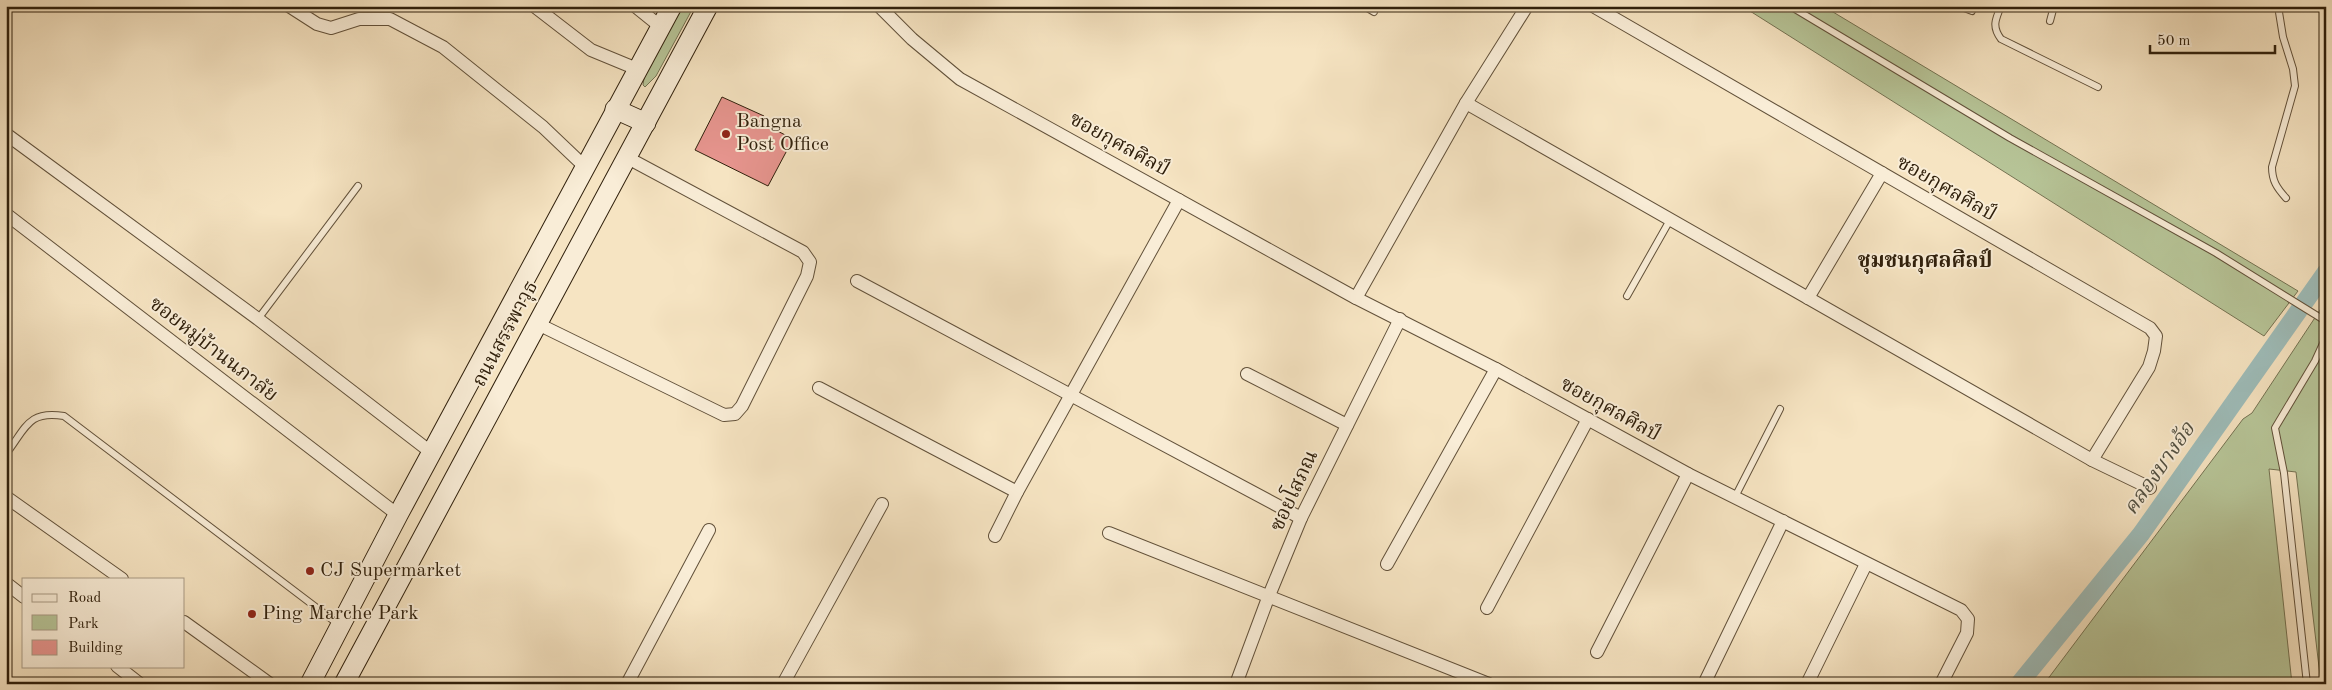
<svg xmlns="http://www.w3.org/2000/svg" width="2332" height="690" font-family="'Old Standard TT','Noto Serif Thai',serif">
<rect width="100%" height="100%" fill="#f6e4c2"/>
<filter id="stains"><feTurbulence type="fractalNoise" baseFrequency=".004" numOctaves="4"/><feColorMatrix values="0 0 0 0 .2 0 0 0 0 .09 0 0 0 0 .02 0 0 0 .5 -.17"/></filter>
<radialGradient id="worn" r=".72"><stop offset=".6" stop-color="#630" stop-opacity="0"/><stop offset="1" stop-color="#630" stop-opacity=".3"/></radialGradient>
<g fill="#b7c598" stroke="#747252">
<polygon points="680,6 694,6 656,76 645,87 643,85 645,72"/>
<polygon points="1742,6 1823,6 2298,291 2264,336"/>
<polygon points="2322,307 2326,309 2326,684 2321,684 2296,472 2269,469 2292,684 2044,684 2243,419 2252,413"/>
</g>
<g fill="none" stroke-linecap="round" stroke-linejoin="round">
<polyline stroke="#9ebdba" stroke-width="18" points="2019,684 2141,534 2326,272"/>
</g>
<polygon fill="#e7958f" stroke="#30200c" points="722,97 764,116 760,122 793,139 768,186 695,150"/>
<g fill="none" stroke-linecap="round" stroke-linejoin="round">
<g stroke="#62513a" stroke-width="8">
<g id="service">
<polyline points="1364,6 1374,12"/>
<polyline points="1790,6 2010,138 2216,253 2324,320 2326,329"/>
<polyline points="1959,6 1972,11"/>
<path d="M 2001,6 C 1995,20 1992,27 2001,39 L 2098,87"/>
<path d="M 2278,6 L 2283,37 L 2293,69 L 2295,86 L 2272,167 C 2272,181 2277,188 2286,198"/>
<polyline points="2050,21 2054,6"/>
<polyline points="1627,296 1670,220"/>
<polyline points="258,319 358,186"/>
<path d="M 6,454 C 26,428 28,410 64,416 L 338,624"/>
<polyline points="1735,497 1780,409"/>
<polyline points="2307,684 2284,473 2275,428 2315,361 2326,337"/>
</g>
</g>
<g stroke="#62513a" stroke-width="14">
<g id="minor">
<polyline points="289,6 317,24 331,28 359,19 390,19 443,47 543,127 584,166"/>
<polyline points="534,6 591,50 637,69"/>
<polyline points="635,6 661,27"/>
<polyline points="879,6 912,39 960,79 1356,298 1496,369 1688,474 1961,610 1968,619 1967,633 1941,684"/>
<polyline points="1593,6 2150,328 2156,336 2154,351 2149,367 2092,460"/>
<polyline points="1466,103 2092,460 2150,488"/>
<polyline points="6,134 258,319 432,453"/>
<polyline points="6,214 398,515"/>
<polyline points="857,281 1301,518"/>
<polyline points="1356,298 1466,103 1527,6"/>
<polyline points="1808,298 1882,173"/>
<polyline points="538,324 724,415 735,414 742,406 807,276 810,262 803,252 626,157"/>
<polyline points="1247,374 1347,425"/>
<polyline points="819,388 1017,492"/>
<polyline points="6,497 122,579"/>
<polyline points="1109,533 1489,684"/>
<polyline points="995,536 1017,492 1179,200"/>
<polyline points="1387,564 1496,369"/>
<polyline points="6,583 24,597"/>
<polyline points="1487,608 1588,419"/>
<polyline points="184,622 270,684"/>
<polyline points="1597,652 1688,474"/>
<polyline points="117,666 140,684"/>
<polyline points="627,684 709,530"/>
<polyline points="783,684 882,504"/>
<polyline points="1236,684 1268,598 1301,518 1400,319"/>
<polyline points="1704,684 1783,521"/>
<polyline points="1807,684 1866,564"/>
</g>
</g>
<g stroke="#30200c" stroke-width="21">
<g id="secondary">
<polyline points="615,109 646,123"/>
<polyline points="310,684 398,515 672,6"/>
<polyline points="344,684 708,6"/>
</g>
</g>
<use href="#service" stroke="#f9edd7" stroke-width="6"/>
<use href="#minor" stroke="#f9edd7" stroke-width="12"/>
<use href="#secondary" stroke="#f9edd7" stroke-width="19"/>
</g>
<g fill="#8f2418" stroke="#f9edd7" stroke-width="2">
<circle cx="726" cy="134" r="5"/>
<circle cx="310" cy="571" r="5"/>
<circle cx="252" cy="614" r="5"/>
</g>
<g text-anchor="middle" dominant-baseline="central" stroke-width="4" stroke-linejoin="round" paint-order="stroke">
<g font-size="20" fill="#30200c" stroke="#f9edd7" text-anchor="start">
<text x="736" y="122">Bangna<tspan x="736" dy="23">Post Office</tspan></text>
<text x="320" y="571">CJ Supermarket</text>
<text x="262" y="614">Ping Marche Park</text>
</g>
<g font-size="20" fill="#30200c" stroke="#f9edd7">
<text transform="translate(1119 145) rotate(29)">ซอยกุศลศิลป์</text>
<text transform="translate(1946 189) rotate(30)">ซอยกุศลศิลป์</text>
<text transform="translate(506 334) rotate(-62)">ถนนสรรพาวุธ</text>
<text transform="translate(213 350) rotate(38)">ซอยหมู่บ้านนภาลัย</text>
<text transform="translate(1610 410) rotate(29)">ซอยกุศลศิลป์</text>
<text transform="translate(1295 491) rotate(-65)">ซอยโสภณ</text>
</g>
<g font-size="21" font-weight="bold" fill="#30200c" stroke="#f9edd7">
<text x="1925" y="261">ชุมชนกุศลศิลป์</text>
</g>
<g font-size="21" font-style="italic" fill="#514f40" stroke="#f9edd7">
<text transform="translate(2160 469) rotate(-55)">คลองบางอ้อ</text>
</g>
</g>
<rect width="2332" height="690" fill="none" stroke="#f6e4c2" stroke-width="25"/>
<rect x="8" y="8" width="2317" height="675" fill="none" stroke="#30200c" stroke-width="2.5"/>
<rect x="12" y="12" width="2307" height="665" fill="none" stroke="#30200c"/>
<rect x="22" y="578" width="162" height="90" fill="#f9edd7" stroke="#a99b86"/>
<rect x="32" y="594" width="25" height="8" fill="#f9edd7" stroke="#a99b86"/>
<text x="68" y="602" font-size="15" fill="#30200c">Road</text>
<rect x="32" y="615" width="25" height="15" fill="#b7c598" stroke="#a99b86"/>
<text x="68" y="628" font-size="15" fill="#30200c">Park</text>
<rect x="32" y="640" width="25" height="15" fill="#e7958f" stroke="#a99b86"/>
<text x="68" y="652" font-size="15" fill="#30200c">Building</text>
<path d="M2150 45v8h125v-8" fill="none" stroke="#30200c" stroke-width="2.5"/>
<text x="2157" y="45" font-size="15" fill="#30200c" stroke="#f9edd7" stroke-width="4" paint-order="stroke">50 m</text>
<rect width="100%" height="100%" filter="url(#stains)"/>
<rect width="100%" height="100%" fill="url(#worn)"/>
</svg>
